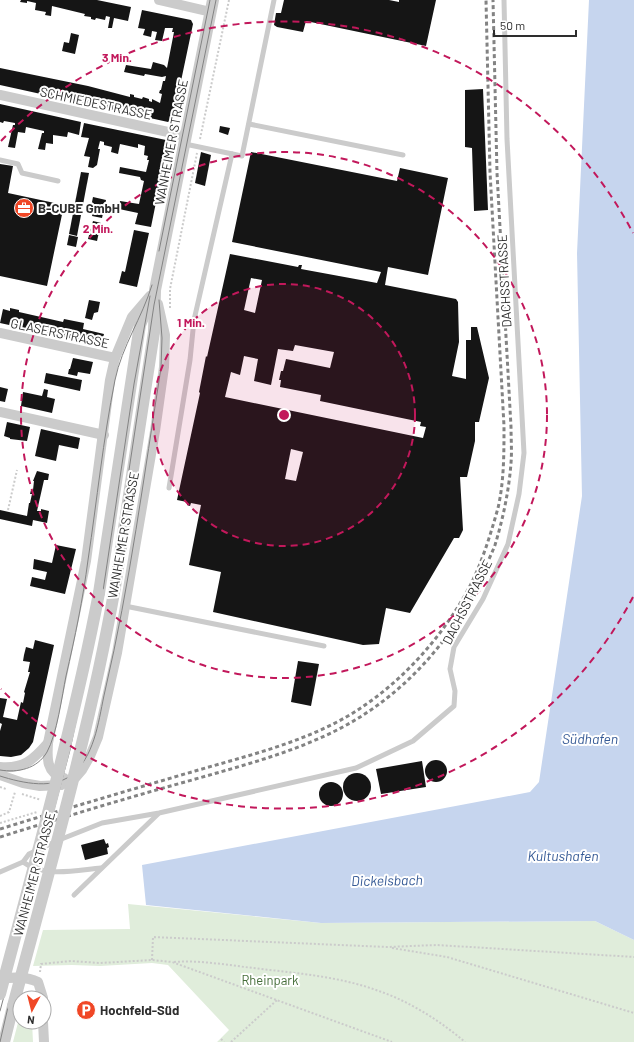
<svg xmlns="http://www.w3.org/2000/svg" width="634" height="1042" font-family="Barlow,sans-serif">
<rect width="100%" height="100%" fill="#fff"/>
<g fill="#e0eddb">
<polygon points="128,904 321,923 595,921 634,940 634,1042 217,1042 229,1030 168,965 152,963 100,966 72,965 33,966 43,930 130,929"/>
<polygon points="20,1015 20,1022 32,1022 33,1042 13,1042"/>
</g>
<polygon fill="#c6d5ee" points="589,0 634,0 634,940 595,921 321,923 146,905 142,865 530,792 539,782 582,496 577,253"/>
<g fill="#151515" fill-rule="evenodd">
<polygon points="21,0 97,0 131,7 128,21 114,18 112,28 108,28 110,17 106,16 105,20 96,18 95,20 91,19 91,17 84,16 85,14 52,6 51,16 45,15 46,12 35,10 36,3 27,1 27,3 20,2"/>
<polygon points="284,0 389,0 399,2 399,0 436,0 426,46 306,21 303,32 277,27 274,25 276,13 281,13"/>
<polygon points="142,10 191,20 193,24 173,119 168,122 0,85 0,68 88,86 130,97 130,94 134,95 134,97 142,99 143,97 149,99 149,101 152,102 152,99 160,103 162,94 159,93 160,90 161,90 163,81 165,81 166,76 162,77 145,74 144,76 124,72 126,65 151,69 153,62 164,65 167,68 174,32 172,32 173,28 165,28 162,41 155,40 157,32 152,31 151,37 143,35 145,29 138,28"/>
<polygon points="71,33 79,35 75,54 62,51 64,42 69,43"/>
<polygon points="483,89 488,210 474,211 472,148 465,147 465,90"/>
<polygon points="0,104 81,122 79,135 68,132 67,137 53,135 53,144 46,143 45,150 38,149 42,133 44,133 44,131 26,127 25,133 18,132 15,148 8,147 13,125 15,125 15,123 4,121 3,123 0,122"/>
<polygon points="84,123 166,140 168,143 151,227 135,224 138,213 119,209 120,201 139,204 144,181 141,180 140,177 119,173 120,167 146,172 149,160 147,160 148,156 144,155 145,146 138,144 138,148 120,144 118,154 111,152 112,147 104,145 104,142 100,141 98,149 100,149 97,165 93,168 88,167 90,157 84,156 89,138 81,137"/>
<polygon points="220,126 230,128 228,135 219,132"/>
<polygon points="201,152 211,155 205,186 195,183"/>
<path d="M 251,152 L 397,181 L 400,168 L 448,178 L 428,275 L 388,267 L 385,285 L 456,299 L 458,302 L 459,342 L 452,376 L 466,379 L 466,340 L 471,340 L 471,327 L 477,327 L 489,378 L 479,422 L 475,422 L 475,441 L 467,477 L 460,477 L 463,530 L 459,538 L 454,538 L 410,613 L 386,608 L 379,644 L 363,645 L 213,612 L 221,572 L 189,565 L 201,505 L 191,503 L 190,506 L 187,505 L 187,502 L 177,500 L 200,393 L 199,392 L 206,356 L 207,357 L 230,254 L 298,267 L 299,265 L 302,265 L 301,269 L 377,283 L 381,272 L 232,242 ZM 251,278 L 262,280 L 255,313 L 244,310 ZM 295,345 L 334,352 L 330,368 L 286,359 L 283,371 L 281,371 L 279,380 L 281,380 L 280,387 L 321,395 L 320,401 L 421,422 L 420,426 L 426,427 L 423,438 L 225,397 L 231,372 L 240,375 L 244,356 L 258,359 L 254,381 L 271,385 L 278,349 L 293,351 ZM 291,449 L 303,452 L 296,481 L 285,479 Z"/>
<polygon points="0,164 13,166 8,193 64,205 47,286 0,276"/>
<polygon points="81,172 89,173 77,236 69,234"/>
<polygon points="93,197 106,200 102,218 92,216 94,207 91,207"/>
<polygon points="93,221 101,223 97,241 88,239"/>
<polygon points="134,230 149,233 137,287 119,283 122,271 125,272"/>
<polygon points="69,235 78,237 76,247 67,245"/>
<polygon points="89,300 100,302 98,312 94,313 92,320 85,318"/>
<polygon points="10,308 19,310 19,312 63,322 64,319 84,323 83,329 104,334 101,345 0,323 3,309 10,311"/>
<polygon points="73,358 93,362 90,374 78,372 77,376 68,374 69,369 70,369"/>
<polygon points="46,373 82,380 80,391 44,383"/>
<polygon points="0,387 8,389 5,402 0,401"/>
<polygon points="44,389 48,390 47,397 55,399 52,413 21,406 23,392 42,396"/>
<polygon points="7,422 30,427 27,441 10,439 10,438 4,436"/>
<polygon points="41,429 80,438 78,449 59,445 56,461 35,456"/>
<polygon points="37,471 49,474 48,480 44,480 37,511 41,511 41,509 49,511 47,523 33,520 32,526 0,519 0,510 27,516 29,503 30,503 32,494 30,494 31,490 33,490 34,481 33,481"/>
<polygon points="56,545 76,549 65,594 30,586 32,577 45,580 47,572 33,569 34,559 52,563"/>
<polygon points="35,640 54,645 33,742 29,748 21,755 11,757 0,756 0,731 2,724 0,723 0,698 7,699 3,717 17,720 21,702 23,703 25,693 24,692 30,672 28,672 30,662 23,661 24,655 26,647 33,649"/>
<polygon points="298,661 319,664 311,706 291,702"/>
<circle cx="436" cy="771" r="11"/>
<polygon points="422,761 426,787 381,794 376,769"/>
<circle cx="357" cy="787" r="14"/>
<circle cx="331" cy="794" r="12"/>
<polygon points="104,839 106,844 108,843 109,847 107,848 108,854 85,860 81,845"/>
</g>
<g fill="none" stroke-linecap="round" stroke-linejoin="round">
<g stroke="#cbcbcb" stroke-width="2" stroke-dasharray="2 2" stroke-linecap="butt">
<polyline points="200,139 229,0"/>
<polyline points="170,308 170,289 197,153"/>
<polyline points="8,510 17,470"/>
<polyline points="0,787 6,789"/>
<polyline points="22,794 41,800"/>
<polyline points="0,816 9,812 15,792"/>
<polyline points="0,823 37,812"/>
<polyline points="392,948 447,957 634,1013"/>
<polyline points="152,960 153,937 387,947 437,945 634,957"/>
<path d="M 174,962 C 200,960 227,965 253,968 C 294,973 337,976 376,990 C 409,1001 439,1020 465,1042"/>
<polyline points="40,972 41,964 71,961 100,963 152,960 172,962 392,1042"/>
<polyline points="221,1039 224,1042"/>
<polyline points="231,1042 277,1000"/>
</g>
<g stroke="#cbcbcb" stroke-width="5">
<polyline points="249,124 403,155"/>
<polyline points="185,144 242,156 274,0"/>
<polyline points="0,160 18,164 22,173 58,181"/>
<polyline points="169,488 190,360 194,320 232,154"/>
<polyline points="125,606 324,646"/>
<path d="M 101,868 C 77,870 44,878 23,862 L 29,854 L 59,840 L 102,823 L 159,813 L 356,768 L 413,741 L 454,706 L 455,691 L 450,669 L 454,647 L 483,599 L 508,544 L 519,494 L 524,453 L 507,139 L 504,0"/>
<polyline points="0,872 23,862"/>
<polyline points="74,895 158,814"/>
</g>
<g stroke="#cbcbcb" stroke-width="10">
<polyline points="159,0 211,12"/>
<polyline points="0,95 186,136"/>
<polyline points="0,333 115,358"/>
<polyline points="0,412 104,435"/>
<path d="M 0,767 C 24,769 33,760 48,743"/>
<polyline points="0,775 23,783 40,786 61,785 76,777 82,770 90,756 98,737 117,653 155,431 164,367 165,335 158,304"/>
<path d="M 64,778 C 46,773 47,758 48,743 L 86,561 L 110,380 L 115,358 L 132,317 L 150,296"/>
<path d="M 0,979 C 13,977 26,976 38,982 L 43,998"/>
<polyline points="43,1022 44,1042"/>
</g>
<g stroke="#cbcbcb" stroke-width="12">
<polyline points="115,587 154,332 155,290 213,0"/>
<polyline points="99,593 140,325 152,296"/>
<polyline points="4,1042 13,1006"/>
</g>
<g stroke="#838383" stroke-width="1">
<polyline points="159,251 210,0"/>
<path d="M 0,770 C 18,773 37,769 47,752 C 57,734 62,696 66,676 C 75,637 83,599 88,560 C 97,500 103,440 115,380 C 122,346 142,318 152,285"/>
<path d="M 0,776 C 22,783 56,791 75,772 C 96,752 99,717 105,691 C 130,584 144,475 161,368 L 162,338 L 159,300"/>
<polyline points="0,1011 70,750 103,591 134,384 150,296"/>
<polyline points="0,1042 8,1007 77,751 103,632 111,589 154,305 216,0"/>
</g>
<g stroke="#838383" stroke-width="3" stroke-dasharray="4 3" stroke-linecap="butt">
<path d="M 0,829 C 65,809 130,790 195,771 C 243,757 293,745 337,722 C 393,693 443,639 472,582 C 483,559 491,533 498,508 C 504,482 504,454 504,426 L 490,172 L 486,0"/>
<path d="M 0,837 C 61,818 123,799 185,782 C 237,767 290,754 339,729 C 405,695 457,636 485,568 C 488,561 492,553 495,545 C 503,519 509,490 511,463 C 512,451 511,439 511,427 L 497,173 L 493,0"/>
</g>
<g stroke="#cbcbcb" stroke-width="12">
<path d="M 0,994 C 35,861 73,728 99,593"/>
<path d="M 13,1006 C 50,867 90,729 115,587"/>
</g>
</g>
<circle cx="284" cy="415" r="131" fill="#c2185b" fill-opacity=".12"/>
<g fill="none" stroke="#c2185b" stroke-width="2" stroke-dasharray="7 5">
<circle cx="284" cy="415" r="131"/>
<circle cx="284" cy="415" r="263"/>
<path d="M633 597A394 394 0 0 1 1 689M1 141A394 394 0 0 1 633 233"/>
</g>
<defs>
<g id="office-disc" transform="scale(1)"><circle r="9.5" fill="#f04726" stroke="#fff"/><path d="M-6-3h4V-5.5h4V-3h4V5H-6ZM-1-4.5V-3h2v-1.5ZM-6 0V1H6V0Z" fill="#fff"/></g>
<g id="parking-disc" transform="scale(1)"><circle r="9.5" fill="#f04726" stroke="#fff"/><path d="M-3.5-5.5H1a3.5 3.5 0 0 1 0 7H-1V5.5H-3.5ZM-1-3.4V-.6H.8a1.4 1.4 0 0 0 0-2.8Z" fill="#fff"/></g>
</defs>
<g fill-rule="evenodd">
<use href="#office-disc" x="24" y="208"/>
<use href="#parking-disc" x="86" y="1010"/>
</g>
<g text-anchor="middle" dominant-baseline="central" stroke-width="4" stroke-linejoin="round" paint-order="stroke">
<g font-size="13" fill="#2e2e2e" stroke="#fff">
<text transform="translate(96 103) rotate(12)">SCHMIEDESTRASSE</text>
<text transform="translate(171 142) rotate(-79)">WANHEIMER STRASSE</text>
<text transform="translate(504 281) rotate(-93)">DACHSSTRASSE</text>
<text transform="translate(60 333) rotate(12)">GLASERSTRASSE</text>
<text transform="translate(123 535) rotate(-80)">WANHEIMER STRASSE</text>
<text transform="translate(467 602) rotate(-63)">DACHSSTRASSE</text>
<text transform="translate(34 874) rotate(-75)">WANHEIMER STRASSE</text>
</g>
<g font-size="13" font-weight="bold" fill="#2e2e2e" stroke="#fff" text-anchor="start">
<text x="38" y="208">B-CUBE GmbH</text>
<text x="100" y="1010">Hochfeld-Süd</text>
</g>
<g font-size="13" fill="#456d39" stroke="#fff">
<text x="270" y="980">Rheinpark</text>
</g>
<g font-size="14" font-style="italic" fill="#375b96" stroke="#fff">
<text x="590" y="738">Südhafen</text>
<text x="563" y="855">Kultushafen</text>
<text transform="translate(387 880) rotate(-1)">Dickelsbach</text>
</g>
</g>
<circle cx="284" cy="415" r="6" fill="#c2185b" stroke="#fff" stroke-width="2"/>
<g font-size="12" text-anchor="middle" font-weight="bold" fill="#c2185b" stroke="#fff" stroke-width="4" stroke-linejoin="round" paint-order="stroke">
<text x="117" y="62">3 Min.</text>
<text x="98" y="233">2 Min.</text>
<text x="191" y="327">1 Min.</text>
</g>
<g transform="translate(32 1010) rotate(187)"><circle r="19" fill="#ffffff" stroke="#ababab"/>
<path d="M0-3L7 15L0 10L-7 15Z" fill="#f04726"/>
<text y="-6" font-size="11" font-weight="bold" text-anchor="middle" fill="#2e2e2e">N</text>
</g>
<path d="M494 30v6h82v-6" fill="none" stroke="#2e2e2e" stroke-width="2"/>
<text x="500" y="30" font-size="12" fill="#2e2e2e" stroke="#ffffff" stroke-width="3" paint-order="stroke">50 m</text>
</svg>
